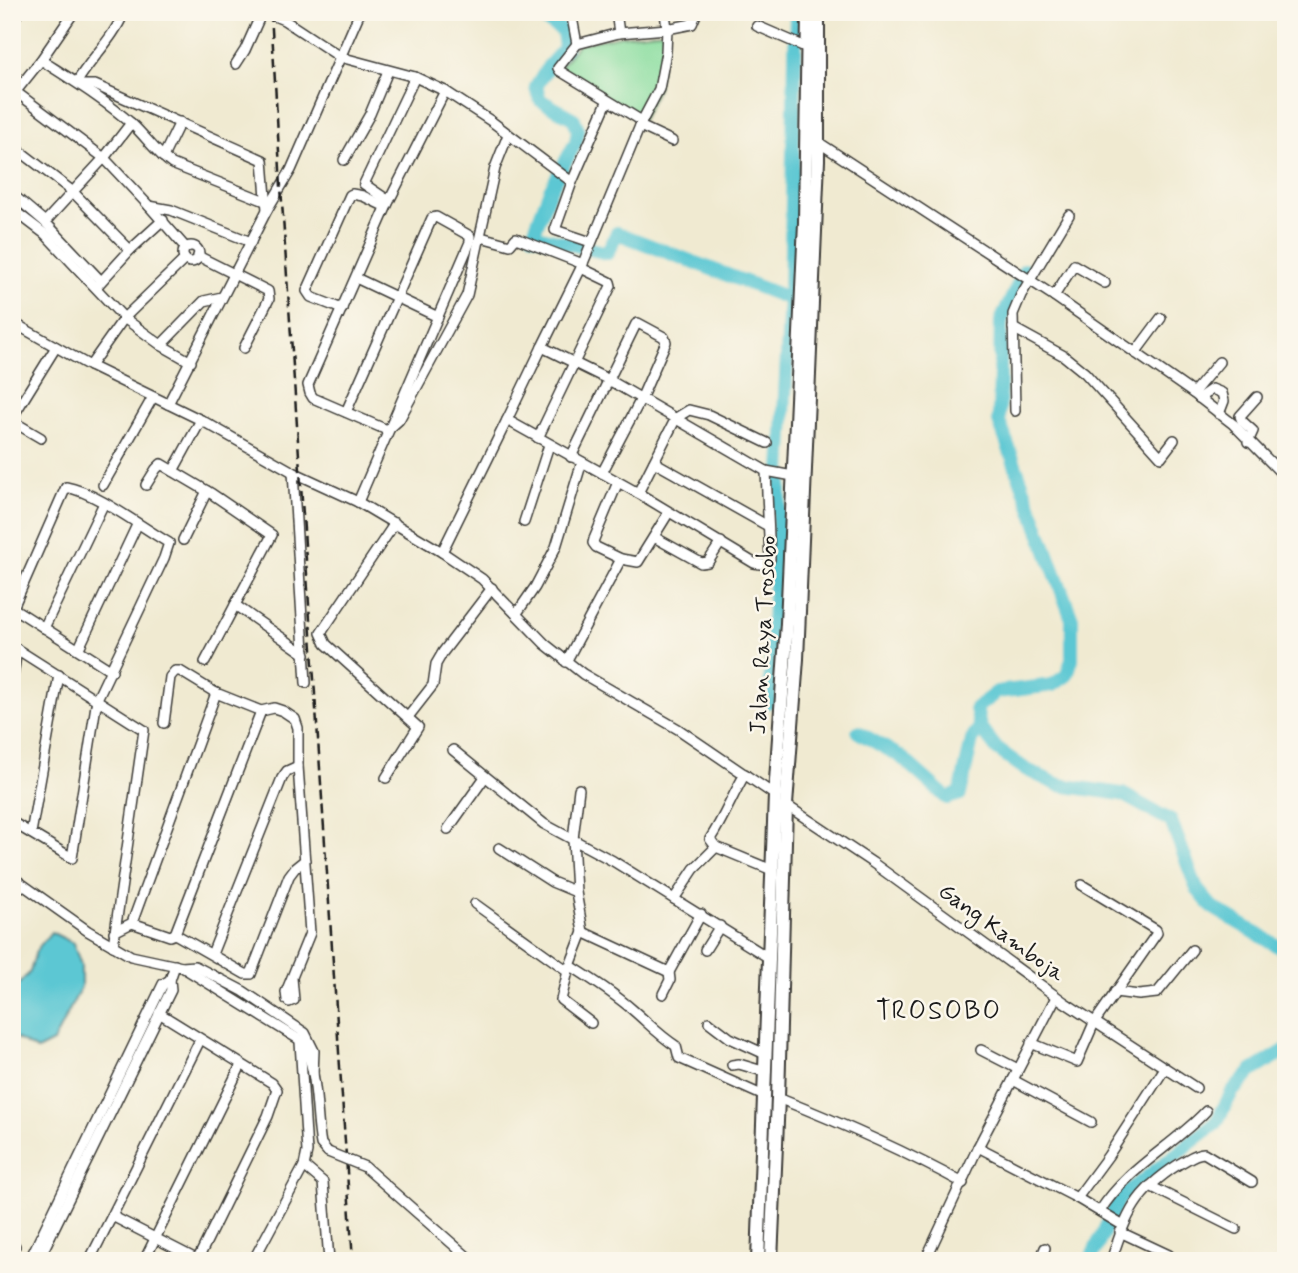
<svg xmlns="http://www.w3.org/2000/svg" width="1298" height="1273" font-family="Mynerve,sans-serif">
<rect width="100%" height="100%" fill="#fbf7ec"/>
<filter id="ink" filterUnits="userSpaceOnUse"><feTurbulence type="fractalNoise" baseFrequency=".0143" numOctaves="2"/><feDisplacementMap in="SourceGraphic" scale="14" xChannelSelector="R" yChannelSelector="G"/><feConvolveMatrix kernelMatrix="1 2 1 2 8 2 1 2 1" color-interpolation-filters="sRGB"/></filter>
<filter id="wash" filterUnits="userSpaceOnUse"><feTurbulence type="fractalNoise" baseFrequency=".00686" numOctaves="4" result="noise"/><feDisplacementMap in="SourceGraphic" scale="28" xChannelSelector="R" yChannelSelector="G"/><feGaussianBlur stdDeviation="1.57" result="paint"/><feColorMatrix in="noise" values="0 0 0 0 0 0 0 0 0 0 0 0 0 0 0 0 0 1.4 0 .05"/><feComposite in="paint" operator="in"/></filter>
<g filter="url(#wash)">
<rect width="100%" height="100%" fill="#f0ead1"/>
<polygon fill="#89dd9f" stroke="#527c5e" stroke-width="2" points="666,31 658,88 642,120 559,69 579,44 620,36"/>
<polygon fill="#5bc7d3" stroke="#3c7278" stroke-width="2" points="51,932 73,943 81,965 81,987 53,1042 37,1050 12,1036 12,991 30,972 36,951"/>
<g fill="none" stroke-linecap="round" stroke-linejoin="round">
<g stroke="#5bc7d3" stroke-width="14">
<polyline points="532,12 563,31 565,48 548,67 536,87 540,100 574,119 578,130 576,142 550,190 533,235 607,253 617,233 790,299"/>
<polyline points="1025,270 1001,321 999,421 1072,619 1072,659 1067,675 1053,685 997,692 976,708 980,727 997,749 1025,769 1059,785 1122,794 1171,821 1197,889 1212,907 1286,951"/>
<polyline points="769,702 790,299 796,12"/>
<polyline points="858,732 901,757 947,798 960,794 972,740 980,727"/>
<polyline points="1090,1261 1119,1199 1216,1123 1232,1092 1252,1071 1286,1050"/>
</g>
</g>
</g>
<g filter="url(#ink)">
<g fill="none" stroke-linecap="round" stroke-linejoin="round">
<g stroke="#3c3b37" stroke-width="12">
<g id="minor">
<polyline points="265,12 284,20 340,57 415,77 445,91 491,121 572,182"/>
<polyline points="571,12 577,44"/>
<polyline points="616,12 619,33"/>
<polyline points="665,12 667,29 666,52 659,89 642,121 581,268 542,347 609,380 766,471 793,476"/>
<polyline points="12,20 19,12"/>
<polyline points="757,26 810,49"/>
<path d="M 41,60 C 72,80 105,100 132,124 C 146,137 156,153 172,164 L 265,201"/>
<polyline points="236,64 245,50 262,12"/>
<path d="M 77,82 C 91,58 114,38 124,12"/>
<polyline points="81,85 95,85 263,160 267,210 168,404"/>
<polyline points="12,89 104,158 149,206 171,210 251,242"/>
<polyline points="13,95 41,60 74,12"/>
<polyline points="642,121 560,71 558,68 577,44 619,33 667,29 692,24 697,12"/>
<polyline points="640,126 672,141"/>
<polyline points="818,142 1054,296 1193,393 1233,424 1286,478"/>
<polyline points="12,145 72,191 130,250"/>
<polyline points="163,157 180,122"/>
<polyline points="344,160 370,114 388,71"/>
<polyline points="12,194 45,222 101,281"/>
<polyline points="389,201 364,184 415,77"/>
<polyline points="149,206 186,248"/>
<polyline points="12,209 45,234 124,318 161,345 191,362"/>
<polyline points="267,210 291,170 360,12"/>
<polyline points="45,222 104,158 131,123"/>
<polyline points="481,237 510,245 516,238 583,264"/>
<polyline points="591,242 555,230 572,182 607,102"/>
<circle cx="191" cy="254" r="8"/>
<polyline points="198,256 268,291 269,299 244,348"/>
<polyline points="356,278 438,317"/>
<polyline points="98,285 130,250 163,220"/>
<polyline points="1054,296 1074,265 1105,283"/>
<polyline points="342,309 311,297 307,291 350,195 352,194 363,196 386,207"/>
<polyline points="12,322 90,366 201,420 293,472 358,502 442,552 482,579 545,644 583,674 678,729 775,795"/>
<polyline points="1013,328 1064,356 1085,373 1161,457 1174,440"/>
<polyline points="161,345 204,301 222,297"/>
<polyline points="542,347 507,420 638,493 754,563 766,565 770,559 766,471"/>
<polyline points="1135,353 1161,318"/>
<polyline points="90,366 124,318 185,259"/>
<polyline points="1193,393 1219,362"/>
<polyline points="1199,398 1212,389 1222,393 1224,401 1219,414"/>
<polyline points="1015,411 1013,314 1021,295 1069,215"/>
<polyline points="346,412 432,218 436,217 470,236 470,242 358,502"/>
<polyline points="12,418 56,347"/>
<polyline points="12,421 41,438"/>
<polyline points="389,429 399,420 467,295 495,168 508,135"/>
<polyline points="387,430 313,398 310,393 308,385 389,201 445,91"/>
<polyline points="538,438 611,286 610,282 581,268"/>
<polyline points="1248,442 1253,431 1242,421 1240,416 1257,397"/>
<polyline points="571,457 636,324 638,323 664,337 666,342 641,399 602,473"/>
<polyline points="654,462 768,526"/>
<polyline points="173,471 201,420"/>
<polyline points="293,472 306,683"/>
<polyline points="618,482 594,539 593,543 596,547 621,559 638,562 669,512"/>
<polyline points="103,485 153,397"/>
<polyline points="146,485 156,469 161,464 212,494 272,535 205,662"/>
<polyline points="638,493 676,418 689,410 709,415 767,443"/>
<polyline points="524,522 549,445"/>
<polyline points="654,537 701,563 708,562 721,542"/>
<polyline points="183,540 207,491"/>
<polyline points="442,552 507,420"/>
<polyline points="235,605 305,654"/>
<polyline points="13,608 112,671"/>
<path d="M 12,610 L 66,487 C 96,492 141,527 169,543 L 164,558 L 97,699 L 72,858 L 12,822"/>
<polyline points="517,613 535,587 556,547 582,462"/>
<polyline points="44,628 104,503"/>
<polyline points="12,646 144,730 113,946"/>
<polyline points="79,648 137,525"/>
<polyline points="566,662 621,559"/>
<polyline points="12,682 17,649"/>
<polyline points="408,717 433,685 436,664 443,652 492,588"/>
<polyline points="164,723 170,677 175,671 180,671 216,693 261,711"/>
<polyline points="453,750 544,824 613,861 769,958"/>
<polyline points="386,778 418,727 326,644 321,633 395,523"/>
<polyline points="579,789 573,839 576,892 583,932"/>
<polyline points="786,805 873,863 1064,1002 1196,1088"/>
<polyline points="448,829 485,777"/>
<polyline points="31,833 59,675"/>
<path d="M 716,847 L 710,839 C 724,818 732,796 745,774"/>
<polyline points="499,848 552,882 576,892"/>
<polyline points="12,877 88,931 131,956 182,967 195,966 243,991 305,1033 314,1051 313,1074"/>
<polyline points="674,899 694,869 716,847 772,870"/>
<polyline points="475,904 568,971 583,932 669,972 701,914"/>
<polyline points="132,923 170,936 175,934"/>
<polyline points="114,932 132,923 216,693"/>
<polyline points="705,950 720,926"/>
<polyline points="212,954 282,778 287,771 298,766"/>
<path d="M 571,966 C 593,980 615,994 634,1011 C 648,1023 660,1036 676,1046 L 679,1058 L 764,1096"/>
<path d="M 182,967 L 300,1040 C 319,1065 315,1113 321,1144 L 328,1152"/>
<polyline points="568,971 561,1000 591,1023"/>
<polyline points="292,978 294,1000 289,1002 287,1000 286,992 310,933 298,766 298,728 295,719 283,711 274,708 261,711 175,934 245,974 251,974 289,876 295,868 305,860"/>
<polyline points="1115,992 1139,995 1157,993 1192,950"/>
<polyline points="663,994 670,980 669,972"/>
<polyline points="159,1013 272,1083 277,1090 268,1116 197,1261"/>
<polyline points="709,1022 730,1038 765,1054"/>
<polyline points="1031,1043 1077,1062 1094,1023 1157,933 1156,930 1082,885"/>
<polyline points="981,1050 1018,1069"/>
<polyline points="732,1065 739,1064 766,1072"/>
<polyline points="1013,1080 1091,1122"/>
<path d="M 778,1098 C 841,1123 903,1150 963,1183"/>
<polyline points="978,1147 1077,1198 1122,1225"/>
<polyline points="304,1166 323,1182 329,1261"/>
<polyline points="365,1167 472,1261"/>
<polyline points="1150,1186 1236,1229"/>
<polyline points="1077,1198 1108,1156 1165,1068"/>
<path d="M 1100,1211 C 1127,1168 1172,1147 1206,1111"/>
<polyline points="112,1216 200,1040"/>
<polyline points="1120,1232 1169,1255"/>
<polyline points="12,1250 15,1246"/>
<polyline points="20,1261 22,1257"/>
<polyline points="29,1261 163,984 170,980"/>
<polyline points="38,1261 171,990 170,980 175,965"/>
<polyline points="89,1261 112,1216 198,1260"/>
<polyline points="144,1261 241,1065"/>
<polyline points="253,1261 304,1166 307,1152 300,1042"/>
<polyline points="925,1261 978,1147 1056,997"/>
<polyline points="1040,1261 1045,1248"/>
<path d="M 1111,1261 C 1127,1213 1135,1192 1179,1164 C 1187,1160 1195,1153 1204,1153 L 1252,1182"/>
</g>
</g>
<g stroke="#3c3b37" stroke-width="16">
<g id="highway">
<polyline points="758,1261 775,795 787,623 805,222 808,12"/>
<polyline points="771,1261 778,1098 786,805 797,659 818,160 818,12"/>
</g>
</g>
<use href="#minor" stroke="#fff" stroke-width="9"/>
<use href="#highway" stroke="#fff" stroke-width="12"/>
<polyline stroke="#1c1c1c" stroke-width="2.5" stroke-dasharray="10 5" stroke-linecap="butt" points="271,12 281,187 353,1261"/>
<g stroke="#3c3b37" stroke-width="12" stroke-linecap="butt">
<polyline id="minor-bridge" points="328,1152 365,1167"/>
</g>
<use href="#minor-bridge" stroke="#fff" stroke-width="9"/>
</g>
</g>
<g text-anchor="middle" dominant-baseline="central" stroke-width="5" stroke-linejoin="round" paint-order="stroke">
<g font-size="23" fill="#1c1c1c" stroke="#fbf7ec">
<text transform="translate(764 635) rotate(-87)">Jalan Raya Trosobo</text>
<text transform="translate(1001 933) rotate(36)">Gang Kamboja</text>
</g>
<g font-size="26" letter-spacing="2" fill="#1c1c1c" stroke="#fbf7ec">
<text x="939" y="1012">TROSOBO</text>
</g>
</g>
<rect width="1298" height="1273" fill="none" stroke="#fbf7ec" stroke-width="42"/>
</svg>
